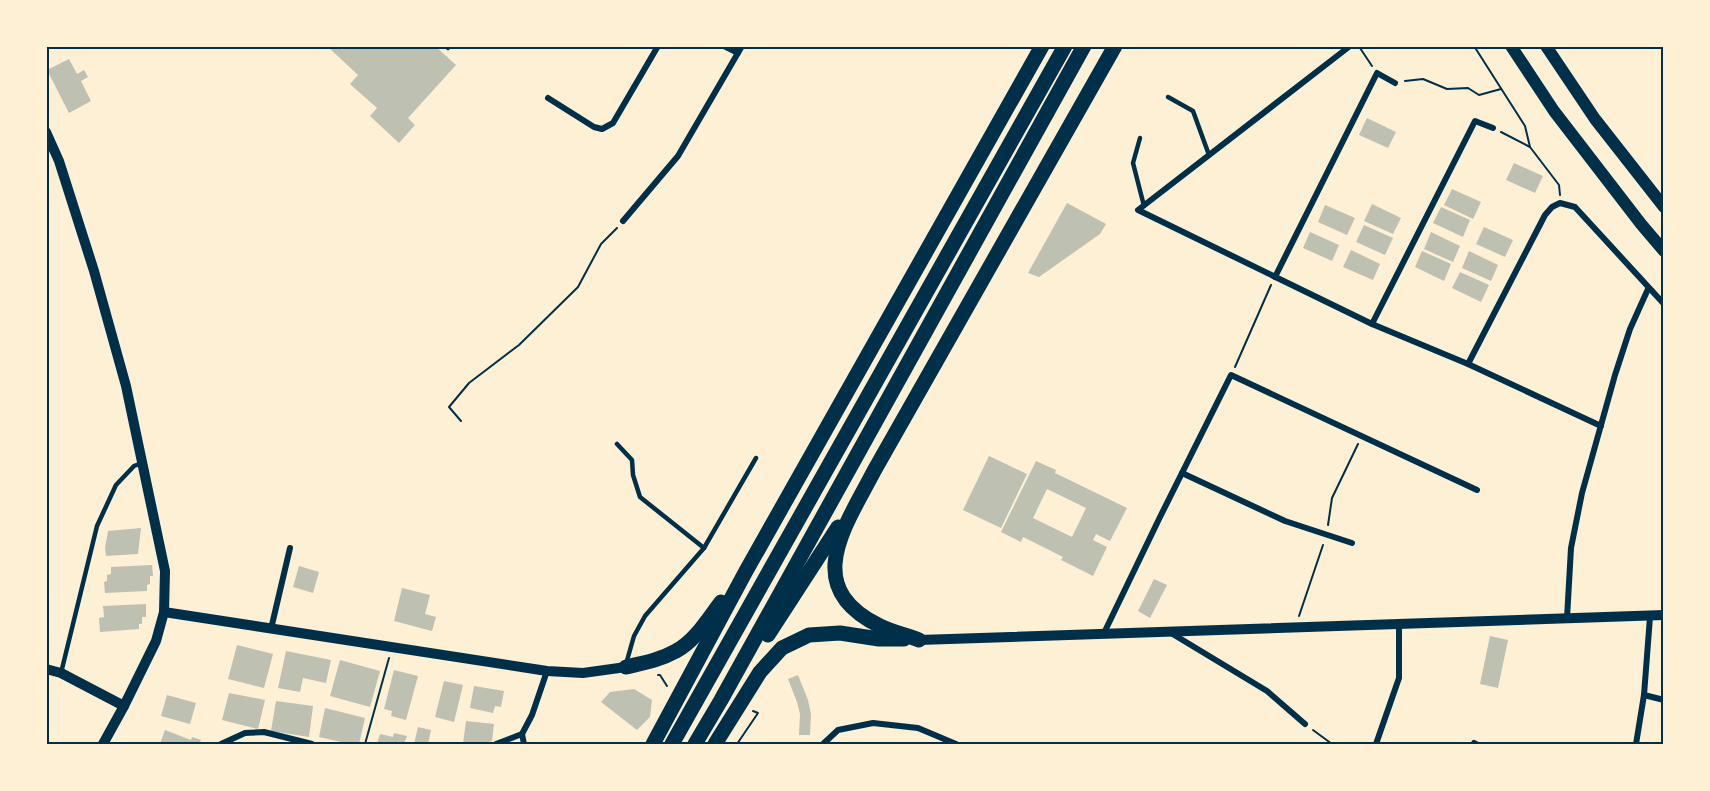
<svg xmlns="http://www.w3.org/2000/svg" width="1710" height="791" font-family="'Varela Round',sans-serif">
<rect width="100%" height="100%" fill="#fdf0d5"/>
<g fill="#bec0b2" fill-rule="evenodd">
<polygon points="327,46 435,46 456,65 408,118 415,125 399,143 370,116 377,108 350,84 358,75"/>
<polygon points="69,59 77,74 84,70 88,77 81,81 91,101 69,113 47,70"/>
<polygon points="1367,118 1396,132 1388,148 1359,135"/>
<polygon points="1514,163 1543,176 1535,193 1506,180"/>
<polygon points="1452,189 1481,202 1473,219 1444,205"/>
<polygon points="1067,203 1106,224 1100,234 1039,277 1028,273"/>
<polygon points="1372,204 1401,218 1393,234 1364,221"/>
<polygon points="1325,205 1355,218 1347,235 1318,222"/>
<polygon points="1441,207 1470,220 1463,237 1433,223"/>
<polygon points="1364,225 1393,238 1385,255 1356,242"/>
<polygon points="1484,227 1513,240 1505,257 1476,244"/>
<polygon points="1310,232 1339,245 1332,261 1303,248"/>
<polygon points="1431,232 1460,246 1453,262 1424,249"/>
<polygon points="1351,250 1380,264 1373,280 1343,267"/>
<polygon points="1422,251 1451,264 1444,281 1415,267"/>
<polygon points="1469,251 1498,265 1491,281 1462,268"/>
<polygon points="1460,272 1489,285 1481,302 1452,288"/>
<polygon points="989,456 1027,474 1001,528 963,510"/>
<path d="M 1036,461 L 1056,470 L 1055,473 L 1127,508 L 1110,541 L 1096,534 L 1093,540 L 1107,547 L 1093,576 L 1061,560 L 1063,557 L 1023,537 L 1021,542 L 1001,532 ZM 1047,489 L 1086,508 L 1072,537 L 1033,518 Z"/>
<polygon points="141,528 138,554 106,556 105,548 108,531"/>
<polygon points="152,565 153,576 150,576 150,584 147,585 147,591 105,593 104,582 107,581 107,575 111,574 111,567"/>
<polygon points="299,566 319,572 313,593 293,587"/>
<polygon points="1154,579 1167,585 1150,618 1138,611"/>
<polygon points="402,588 430,595 425,614 436,617 432,631 394,621"/>
<polygon points="146,604 146,617 142,617 142,624 139,624 139,629 100,632 99,618 104,617 103,606"/>
<polygon points="1490,636 1508,640 1498,688 1480,684"/>
<polygon points="237,645 273,654 264,688 228,679"/>
<polygon points="286,651 331,660 326,683 303,678 300,692 278,688"/>
<polygon points="340,660 380,671 370,707 330,696"/>
<polygon points="394,670 418,676 406,720 391,716 392,711 384,709"/>
<polygon points="798,675 808,700 811,714 810,735 799,735 800,714 797,702 788,679"/>
<polygon points="444,681 463,685 454,722 435,717"/>
<polygon points="474,686 504,691 501,707 495,706 493,713 470,708"/>
<polygon points="634,689 652,700 650,717 637,730 601,702 610,692"/>
<polygon points="229,693 265,700 258,729 222,720"/>
<polygon points="167,695 196,703 190,724 161,716"/>
<polygon points="276,701 313,706 309,737 271,731"/>
<polygon points="325,708 365,718 359,744 350,744 319,737"/>
<polygon points="466,721 494,724 492,741 481,744 463,744"/>
<polygon points="418,727 431,730 428,744 414,744"/>
<polygon points="165,730 191,740 192,737 201,740 199,744 160,744"/>
<polygon points="394,733 407,736 404,744 377,744 380,734 393,737"/>
</g>
<g fill="none" stroke-linecap="round" stroke-linejoin="round">
<g stroke="#003049" stroke-width="2">
<polyline points="1474,46 1525,126 1530,147"/>
<polyline points="1360,48 1372,66"/>
<polyline points="1405,81 1423,79 1447,89 1468,88 1479,95 1501,89"/>
<polyline points="1501,132 1530,147 1559,185 1560,195"/>
<polyline points="1235,367 1271,285"/>
<polyline points="461,421 449,407 469,383 519,345 578,287 601,244 617,228"/>
<polyline points="1328,525 1332,498 1358,444"/>
<polyline points="1299,616 1323,545"/>
<polyline points="658,675 660,675 667,686"/>
<polyline points="1313,730 1332,744"/>
<polyline points="365,744 389,658"/>
<polyline points="737,744 758,713 753,711"/>
</g>
<g stroke="#003049" stroke-width="4.5">
<polyline points="446,46 448,48"/>
<polyline points="1168,97 1193,111 1209,155"/>
<polyline points="1140,138 1133,163 1144,206"/>
<polyline points="617,444 632,460 633,475 640,497 704,548"/>
<polyline points="626,664 634,636 645,616 704,548 756,458"/>
<polyline points="61,673 97,526 116,485 134,466 142,463"/>
</g>
<g stroke="#003049" stroke-width="6">
<polyline points="724,46 738,53"/>
<polyline points="1350,46 1138,210 1372,324 1468,364 1601,426"/>
<polyline points="548,98 594,127 602,129 613,123 658,46"/>
<polyline points="623,221 678,156 742,46"/>
<polyline points="1275,277 1377,73 1395,83"/>
<polyline points="1372,324 1475,121 1493,128"/>
<polyline points="1468,364 1545,215 1552,207 1560,203 1575,207 1664,304"/>
<polyline points="1182,473 1285,521 1352,543"/>
<polyline points="1567,618 1571,548 1582,493 1615,375 1630,329 1648,289"/>
<polyline points="271,629 290,548"/>
<polyline points="1104,633 1160,517 1231,375 1477,490"/>
<polyline points="1171,633 1267,691 1305,724"/>
<polyline points="1644,695 1664,700"/>
<polyline points="522,734 524,744"/>
<polyline points="1474,743 1476,744"/>
<polyline points="221,744 245,733 264,732 312,744"/>
<polyline points="496,744 522,734 532,715 547,671"/>
<polyline points="823,744 838,730 873,723 918,728 956,744"/>
<polyline points="1376,744 1399,678 1399,625"/>
<polyline points="1636,744 1644,695 1650,617"/>
</g>
<g stroke="#003049" stroke-width="10">
<polyline points="46,132 59,161 94,271 126,386 165,571 164,612 156,641 124,706 103,744"/>
<polyline points="164,612 547,671 583,673 626,667"/>
<polyline points="919,640 1664,615"/>
<polyline points="46,669 61,673 124,706"/>
</g>
<g stroke="#003049" stroke-width="12">
<polyline points="1511,46 1554,111 1641,224 1664,251"/>
<polyline points="1546,46 1595,119 1664,207"/>
</g>
<g stroke="#003049" stroke-width="15">
<polyline points="768,635 838,527"/>
<path d="M 919,640 C 906,635 892,632 880,626 C 800,587 845,527 874,471 L 1115,46"/>
<path d="M 626,667 C 643,663 660,660 676,651 C 695,641 708,619 721,602"/>
<polyline points="653,744 746,571 1042,46"/>
<polyline points="672,744 1065,46"/>
<polyline points="695,744 721,700 1084,46"/>
<polyline points="715,744 760,672 782,648 809,635 840,633 879,639 904,639"/>
</g>
</g>
<rect width="1710" height="791" fill="none" stroke="#fdf0d5" stroke-width="96"/>
<rect x="48" y="48" width="1614" height="695" fill="none" stroke="#003049" stroke-width="2"/>
</svg>
